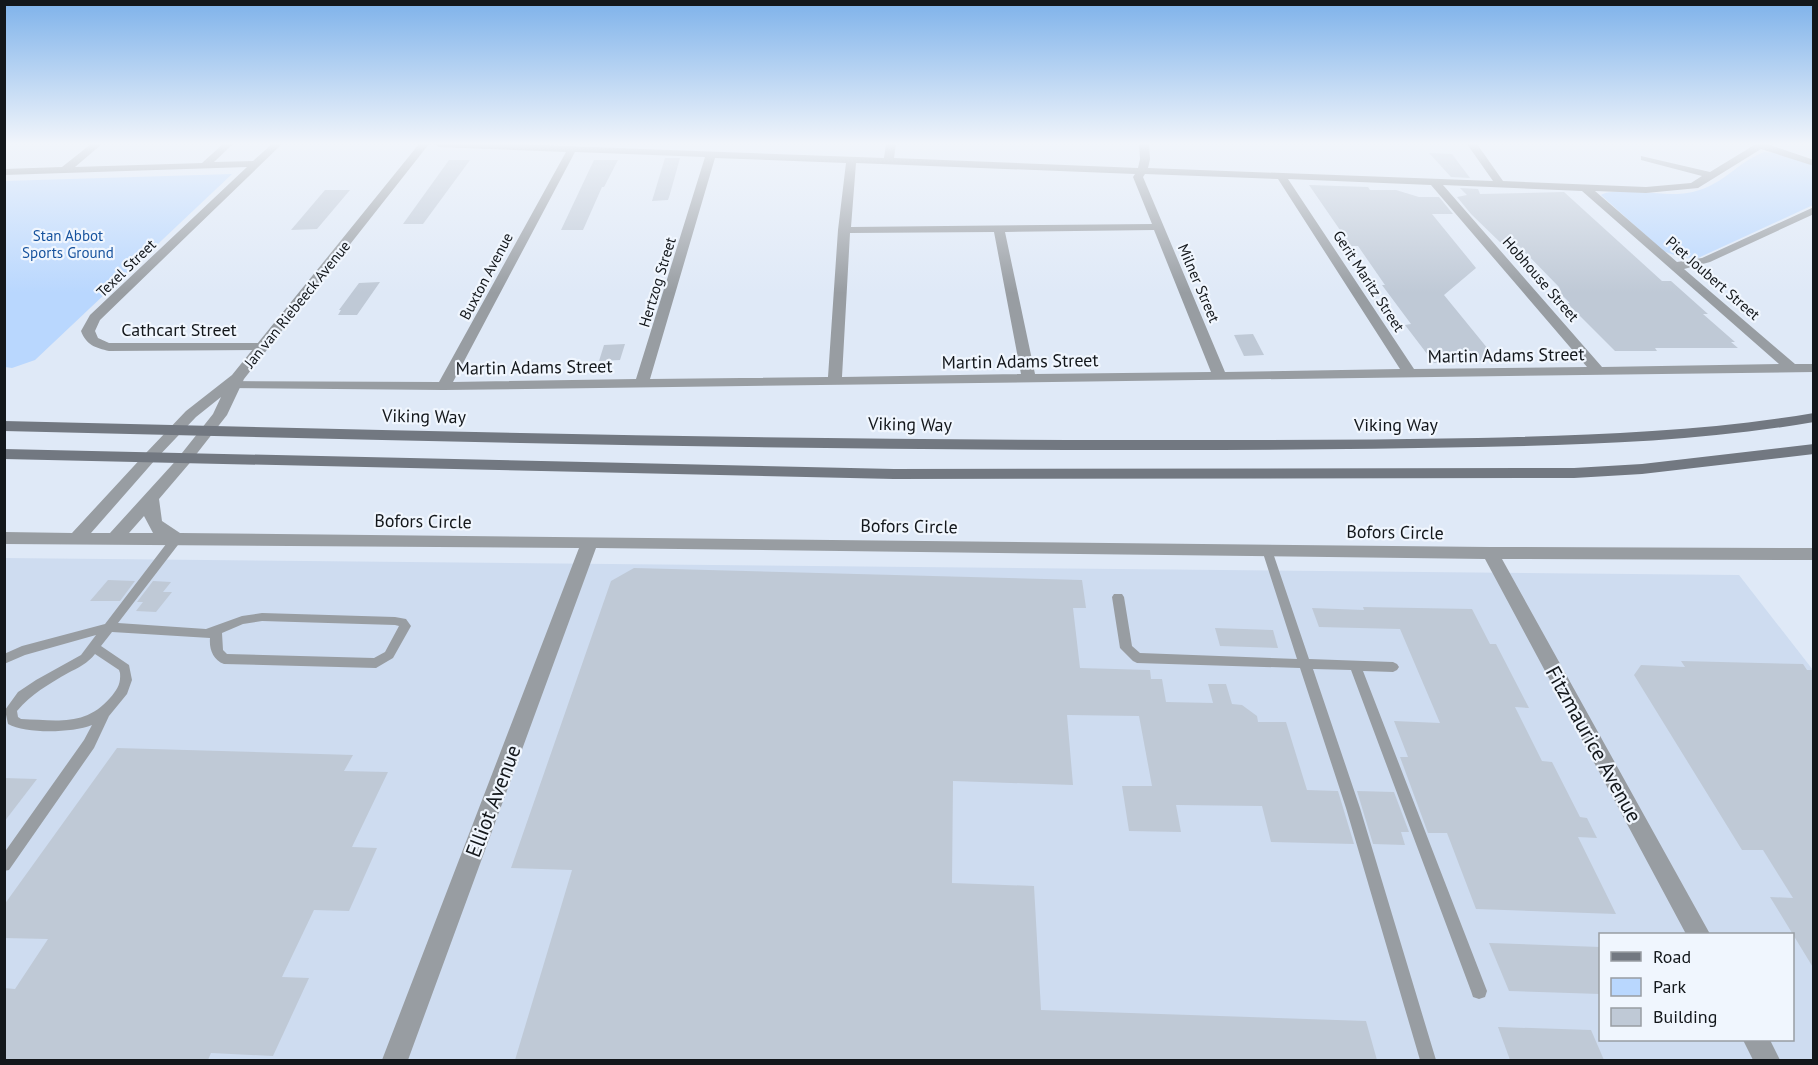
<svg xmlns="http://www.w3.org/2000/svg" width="1818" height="1065" font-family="'PT Sans',sans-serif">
<rect width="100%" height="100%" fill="#dfe9f7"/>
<path fill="#cedcf0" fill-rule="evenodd" d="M 5,558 L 1739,575 L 1813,670 L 1813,1060 L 5,1060 ZM 1600,934 L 1792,934 L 1792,1040 L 1600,1040 Z"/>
<g fill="#b9d7fe">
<path d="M 1764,152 L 1778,153 L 1813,165 L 1813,205 L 1698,258 L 1680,257 L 1663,251 L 1601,195 C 1610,187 1662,195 1678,194 C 1721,191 1730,166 1764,152 Z"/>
<polygon points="232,174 35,360 12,368 5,367 5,181"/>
</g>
<g fill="#bfc9d6">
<polygon points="1429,153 1452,154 1470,178 1451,177"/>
<polygon points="665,158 680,158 670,194 668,200 652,201"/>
<polygon points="449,160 470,160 423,224 403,224"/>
<polygon points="594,160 618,160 604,187 602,187 583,230 561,230"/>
<polygon points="1309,185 1368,187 1370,190 1396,190 1419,197 1439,197 1453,214 1432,214 1476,268 1444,295 1497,360 1434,363 1405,325 1411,324 1382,285 1385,285 1358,246 1351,246"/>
<polygon points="1460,188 1478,189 1480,194 1564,192 1662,281 1671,281 1708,314 1703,314 1735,342 1731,342 1738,348 1655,348 1657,351 1615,351 1567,303 1570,303 1557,290 1560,290 1559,287 1519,246 1504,246 1471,214 1457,197 1467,195"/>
<polygon points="325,190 350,190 317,229 291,230"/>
<polygon points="380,282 357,315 338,315 341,310 339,310 359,283"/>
<polygon points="1253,334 1264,355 1244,356 1234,335"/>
<polygon points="625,344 620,360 599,361 604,345"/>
<polygon points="634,568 1082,580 1086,608 1073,608 1080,668 1150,670 1151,679 1162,679 1166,702 1213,703 1208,684 1226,684 1232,704 1242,705 1257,716 1258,722 1286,722 1307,790 1338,791 1354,844 1271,842 1262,806 1176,805 1181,832 1129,831 1122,786 1152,786 1139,716 1067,715 1073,785 953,781 952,883 1034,886 1041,1010 1366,1021 1377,1060 515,1060 572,870 511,868 611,581"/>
<polygon points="108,580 135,581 120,601 90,601"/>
<polygon points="153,581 171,582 163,592 172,592 156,612 136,611 143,602 137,602"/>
<polygon points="1363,607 1472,609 1490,644 1496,644 1529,708 1515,707 1542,761 1552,762 1580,817 1587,818 1597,838 1578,837 1616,914 1476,909 1447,833 1428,833 1400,757 1408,757 1394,721 1440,723 1400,629 1319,627 1312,608 1364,610"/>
<polygon points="1215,628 1273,630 1278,648 1220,646"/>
<polygon points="1681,661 1803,664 1807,670 1814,670 1814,969 1770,897 1793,898 1763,850 1742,850 1634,675 1641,665 1685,667"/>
<polygon points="117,748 353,755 344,771 388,772 352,847 377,848 349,911 314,910 282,977 309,978 273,1056 211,1053 208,1060 4,1060 4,988 15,989 48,939 4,938 4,905"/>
<polygon points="4,778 37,779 4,822"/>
<polygon points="1357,791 1394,792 1409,832 1401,832 1405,845 1373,844"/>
<polygon points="1489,943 1600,947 1600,994 1509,991"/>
<polygon points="1498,1027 1591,1030 1604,1060 1510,1060"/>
</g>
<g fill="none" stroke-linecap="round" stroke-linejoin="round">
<g fill="#989da2" fill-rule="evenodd">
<path d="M 177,534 L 181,535 L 182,538 L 181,541 L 118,623 L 206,629 L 242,616 L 262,613 L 395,617 L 406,619 L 411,626 L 393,658 L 376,668 L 224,664 C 213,660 209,649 210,638 L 112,632 L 101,646 L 129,665 L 132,680 L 127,694 L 109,716 L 94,748 L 9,870 L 4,871 L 4,853 L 84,740 L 92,725 C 72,733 26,734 8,724 L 5,710 L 18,692 L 36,680 L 81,655 L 96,635 L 25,655 L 4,664 L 4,654 L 22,646 L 105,624 L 173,535 ZM 262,621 L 395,625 L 399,626 L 385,652 L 374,658 L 227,654 L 223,650 L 222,633 L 243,624 ZM 95,654 L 119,670 L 120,673 C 121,684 117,690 110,698 C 85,727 55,720 21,719 L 18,717 L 17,711 C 31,694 49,684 68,673 C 78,668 88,663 95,654 Z"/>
<polygon points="1267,546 1272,550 1309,659 1393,662 1397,664 1399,667 1397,670 1393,672 1363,671 1487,991 1485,997 1479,999 1473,997 1471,991 1351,670 1313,669 1360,808 1436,1060 1420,1060 1346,808 1300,668 1137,663 1133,661 1120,648 1112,597 1114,594 1122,594 1124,597 1132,646 1140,653 1297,659 1262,550"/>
</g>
<g fill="#989da2" fill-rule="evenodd">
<path d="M 91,144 L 102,144 L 75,167 L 202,163 L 223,144 L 233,144 L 214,162 L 253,161 L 272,144 L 282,144 L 100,320 L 95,331 L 98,338 L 109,343 L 264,343 L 269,344 L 271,347 L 269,350 L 109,351 C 96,348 86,345 81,331 L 90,315 L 247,167 L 4,175 L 4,169 L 62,167 Z"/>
<path d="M 434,144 L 510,144 L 884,158 L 886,144 L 896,144 L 894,158 L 1138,168 L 1140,159 L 1139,144 L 1149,144 L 1150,159 L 1148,168 L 1493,181 L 1467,144 L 1477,144 L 1503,181 L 1646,187 L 1691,183 L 1702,176 L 1641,160 L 1641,156 L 1710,172 L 1756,144 L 1767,144 L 1814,160 L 1814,166 L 1761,149 L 1698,188 L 1646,193 L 1595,191 L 1677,262 L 1702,258 L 1814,207 L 1814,214 L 1710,262 L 1684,269 L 1795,364 L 1814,364 L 1814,372 L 444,390 L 222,388 L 220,385 L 227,381 L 439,382 L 566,152 L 439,147 ZM 575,152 L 705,157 L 636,379 L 453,382 ZM 715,158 L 846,163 L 838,230 L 828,377 L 650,379 ZM 856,163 L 1135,174 L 1133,177 L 1152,224 L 851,227 ZM 1145,174 L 1278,179 L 1400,369 L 1225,372 L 1143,177 ZM 1288,179 L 1431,185 L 1587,367 L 1414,369 ZM 1443,185 L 1582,191 L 1779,364 L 1602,367 ZM 1154,230 L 1211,372 L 1035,374 L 1005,232 ZM 994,232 L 1021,374 L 842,377 L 850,233 Z"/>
<path d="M 150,452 L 158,457 L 155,460 L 91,533 L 110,533 L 181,455 L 186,453 L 194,458 L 159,499 L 162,521 L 180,533 L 1490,547 L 1814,548 L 1814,560 L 1502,559 L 1710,934 L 1686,934 L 1485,559 L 596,548 L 408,1060 L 382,1060 L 579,548 L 4,544 L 4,532 L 72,533 L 145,454 ZM 144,516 L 153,533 L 129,533 Z"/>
<polygon points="1743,1040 1770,1040 1780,1060 1753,1060"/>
</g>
<polygon fill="#989da2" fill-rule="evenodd" points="419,144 429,144 244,379 227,415 191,461 186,463 178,458 213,414 221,397 196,417 155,460 145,460 142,457 145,454 186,411 232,375"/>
<g fill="#727881" fill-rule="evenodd">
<path d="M 1814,413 L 1814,422 C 1703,441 1591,445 1478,447 C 1375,449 1272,450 1169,450 C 781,451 393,440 4,431 L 4,421 C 393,430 781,441 1169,440 C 1272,440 1375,440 1478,438 C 1590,435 1703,432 1814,413 Z"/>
<polygon points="1814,444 1814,454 1642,474 1574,478 894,479 4,459 4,449 894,469 1574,468 1642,464"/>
</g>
</g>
<linearGradient id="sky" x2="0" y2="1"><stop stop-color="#7eb2ea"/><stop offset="0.49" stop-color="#f1f5fb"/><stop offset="1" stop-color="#f1f5fb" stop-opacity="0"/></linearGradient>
<rect width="1818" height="293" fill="url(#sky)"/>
<g text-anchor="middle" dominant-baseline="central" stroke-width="4.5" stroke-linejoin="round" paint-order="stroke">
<g font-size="15" fill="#17539e" stroke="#f0f6fe">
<text x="68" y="235">Stan Abbot<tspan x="68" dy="17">Sports Ground</tspan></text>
</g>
<g font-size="15" fill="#13171b" stroke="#f0f6fe">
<text transform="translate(126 268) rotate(-44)">Texel Street</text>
<text transform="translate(486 276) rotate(-62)">Buxton Avenue</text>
<text transform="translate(1713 278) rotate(41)">Piet Joubert Street</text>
<text transform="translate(1541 279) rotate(49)">Hobhouse Street</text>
<text transform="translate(1369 281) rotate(57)">Gerit Maritz Street</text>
<text transform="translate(657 282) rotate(-73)">Hertzog Street</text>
<text transform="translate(1199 283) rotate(67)">Milner Street</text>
<text transform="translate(297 304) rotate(-51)">Jan van Riebeeck Avenue</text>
</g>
<g font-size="18" fill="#13171b" stroke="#f0f6fe">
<text x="179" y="329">Cathcart Street</text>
<text transform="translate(1506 355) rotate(-1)">Martin Adams Street</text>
<text transform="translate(1020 361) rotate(-1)">Martin Adams Street</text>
<text transform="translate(534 367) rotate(-1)">Martin Adams Street</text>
<text transform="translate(424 416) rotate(1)">Viking Way</text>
<text transform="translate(910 424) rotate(1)">Viking Way</text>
<text x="1396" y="424">Viking Way</text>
<text transform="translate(423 521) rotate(1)">Bofors Circle</text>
<text transform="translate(909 526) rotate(1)">Bofors Circle</text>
<text transform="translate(1395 532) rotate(1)">Bofors Circle</text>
</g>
<g font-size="21" fill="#13171b" stroke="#f0f6fe">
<text transform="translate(1594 744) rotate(61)">Fitzmaurice Avenue</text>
<text transform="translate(493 801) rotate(-69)">Elliot Avenue</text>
</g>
</g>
<rect width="1818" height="1065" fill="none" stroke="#13171b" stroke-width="12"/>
<rect x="1599" y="933" width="195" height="108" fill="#f0f6fe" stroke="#989da3" stroke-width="1.5"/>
<rect x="1611" y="952" width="30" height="9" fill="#727881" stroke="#989da3" stroke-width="1.5"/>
<text x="1653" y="963" font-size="18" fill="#13171b">Road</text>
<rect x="1611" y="978" width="30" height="18" fill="#b9d7fe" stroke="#989da3" stroke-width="1.5"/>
<text x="1653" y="993" font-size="18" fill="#13171b">Park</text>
<rect x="1611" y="1008" width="30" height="18" fill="#bfc9d6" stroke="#989da3" stroke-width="1.5"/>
<text x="1653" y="1023" font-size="18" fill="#13171b">Building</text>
</svg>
